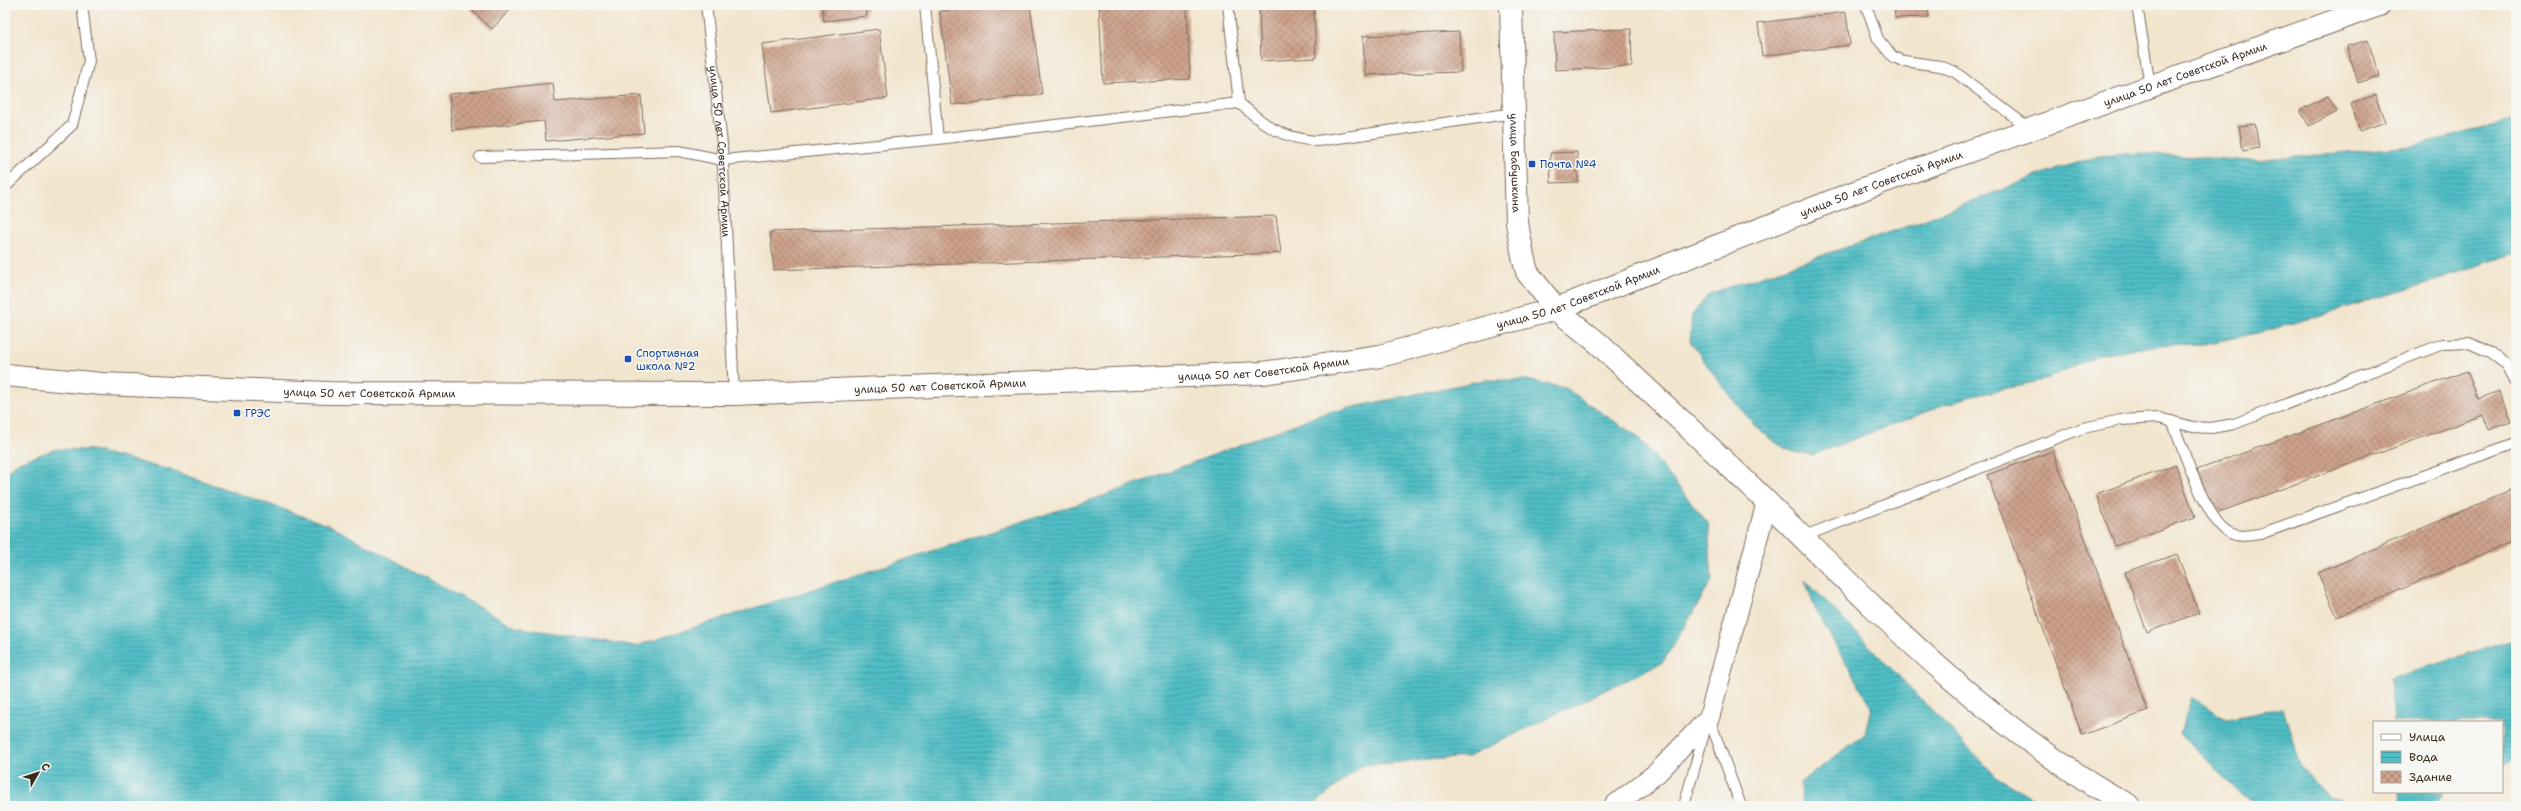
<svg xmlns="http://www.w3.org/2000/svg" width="2521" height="811" font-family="'Shantell Sans',sans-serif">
<defs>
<pattern id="water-rules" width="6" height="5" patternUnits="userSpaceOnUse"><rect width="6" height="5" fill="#50bec6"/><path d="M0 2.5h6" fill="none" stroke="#449ba0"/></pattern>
<pattern id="building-cross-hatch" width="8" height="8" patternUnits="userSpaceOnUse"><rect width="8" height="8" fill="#cda28b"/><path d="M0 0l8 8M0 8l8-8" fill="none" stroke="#a88471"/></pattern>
</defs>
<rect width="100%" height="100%" fill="#f6f6f2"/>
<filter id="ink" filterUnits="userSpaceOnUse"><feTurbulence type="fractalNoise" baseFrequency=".025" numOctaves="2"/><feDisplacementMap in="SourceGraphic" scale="8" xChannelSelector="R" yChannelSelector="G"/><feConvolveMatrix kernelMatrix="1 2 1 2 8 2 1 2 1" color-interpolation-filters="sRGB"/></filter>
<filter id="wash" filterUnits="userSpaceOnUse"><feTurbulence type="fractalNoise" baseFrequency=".012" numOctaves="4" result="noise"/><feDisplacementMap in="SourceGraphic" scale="16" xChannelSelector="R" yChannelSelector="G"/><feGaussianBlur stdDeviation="0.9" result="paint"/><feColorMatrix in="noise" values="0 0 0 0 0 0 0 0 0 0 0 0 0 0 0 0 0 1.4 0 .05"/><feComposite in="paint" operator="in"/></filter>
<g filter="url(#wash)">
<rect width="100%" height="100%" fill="#f2e5ce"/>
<g fill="url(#water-rules)" stroke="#467472">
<path d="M 2516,120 L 2516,252 L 2432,282 L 2263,332 L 2204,344 L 2161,345 L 2100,354 L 2046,379 L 1961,399 L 1812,455 C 1805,454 1797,453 1791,451 C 1753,436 1713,373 1690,341 L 1692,315 L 1709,294 L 1905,227 L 2042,174 L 2099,156 L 2140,153 L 2253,161 L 2411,146 Z"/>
<polygon points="1484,380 1527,380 1565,388 1638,437 1708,523 1712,581 1663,662 1468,757 1363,765 1312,806 5,806 5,473 19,462 56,449 92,450 174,471 331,526 516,627 636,646 1106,495 1325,413"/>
<polygon points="1805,580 1997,777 2047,806 1803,806 1800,783 1865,734 1871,707 1815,609"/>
<polygon points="2516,638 2516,760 2502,764 2502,722 2394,722 2390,678"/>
<polygon points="2191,697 2226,719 2283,708 2300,765 2328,797 2367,806 2271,806 2243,797 2180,734"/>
<polygon points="2399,792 2443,792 2433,806 2397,806 2400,804"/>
</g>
<g id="blocks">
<g fill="url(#building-cross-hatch)">
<polygon points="471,5 514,5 492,29 468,7"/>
<polygon points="822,5 866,5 867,16 824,21"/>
<polygon points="986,5 1030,5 1042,94 952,105 940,11"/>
<polygon points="1099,5 1187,5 1190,79 1103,83"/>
<polygon points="1259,5 1314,5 1316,58 1261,61"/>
<polygon points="1894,5 1928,5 1929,17 1895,18"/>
<polygon points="1846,12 1850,45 1762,56 1758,23"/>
<polygon points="879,29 888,98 771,113 762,44"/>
<polygon points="1631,29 1632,66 1555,70 1554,32"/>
<polygon points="1459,32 1461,72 1365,75 1363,36"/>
<polygon points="2368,40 2379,76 2358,83 2347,46"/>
<polygon points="553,83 555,102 641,95 644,133 546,141 544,121 452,130 449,94"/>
<polygon points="2375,95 2385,122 2360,131 2351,104"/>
<polygon points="2328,96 2337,112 2309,126 2300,110"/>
<polygon points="2255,124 2259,148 2243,151 2239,126"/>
<polygon points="1577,152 1578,182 1551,183 1550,153"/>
<polygon points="1276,216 1281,253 774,270 770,232"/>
<polygon points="2467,371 2478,399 2499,391 2511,422 2489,430 2483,415 2214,514 2197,470"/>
<polygon points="2053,451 2148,711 2082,735 1987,475"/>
<polygon points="2176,465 2195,517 2115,546 2096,494"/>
<polygon points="2516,488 2516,540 2337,617 2318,573"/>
<polygon points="2177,554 2199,613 2147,632 2125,572"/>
</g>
</g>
</g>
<g filter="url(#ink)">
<use href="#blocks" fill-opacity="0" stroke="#7b6b5c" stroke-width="1"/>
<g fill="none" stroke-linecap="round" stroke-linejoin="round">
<g stroke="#7b6b5c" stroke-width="12">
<g id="lane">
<path id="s1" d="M 706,5 L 722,144 L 734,394"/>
<polyline points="925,5 938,139"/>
<path d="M 1228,5 L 1239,103 C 1266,126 1280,138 1317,141 L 1514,113"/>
<polyline points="1866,5 1878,39 1893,57 1904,61 1940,66 1955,72 2029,128"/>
<polyline points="2137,5 2150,86"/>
<polyline points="480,157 679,151 723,160 938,139 1239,103"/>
<polyline points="5,187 72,125 89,61 82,5"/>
<path d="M 2172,421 C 2182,446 2207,524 2230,533 C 2240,538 2250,535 2260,534 L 2516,443"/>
<polyline points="1802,537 2083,428 2121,420 2159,418 2193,427 2211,428 2234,424 2443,344 2469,343 2489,352 2507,365 2516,382"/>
<polyline points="1709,718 1741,806"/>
<polyline points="1684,806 1706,726"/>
</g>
</g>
<g stroke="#7b6b5c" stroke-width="22">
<polyline id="street" points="1614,806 1658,772 1709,718 1767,502"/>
</g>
<g stroke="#7b6b5c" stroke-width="24">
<g id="secondary">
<path id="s2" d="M 1511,5 L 1517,223 L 1523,256 L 1527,272 L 1556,309 L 1598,343 C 1655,397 1713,449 1769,504 C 1880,614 1991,730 2130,806"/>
<path id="s3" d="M 5,375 L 102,384 L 329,393 L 734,394 L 1263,373 L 1380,356 L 1556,309 L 1863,189 L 2379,5"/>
</g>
</g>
<use href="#lane" stroke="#fff" stroke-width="10"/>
<use href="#street" stroke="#fff" stroke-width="20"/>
<use href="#secondary" stroke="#fff" stroke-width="22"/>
</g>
</g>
<g fill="#1a4fb4" stroke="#f6f6f2" stroke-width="1.5">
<rect x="1528" y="160" width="8" height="8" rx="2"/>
<rect x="624" y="355" width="8" height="8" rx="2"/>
<rect x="233" y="409" width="8" height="8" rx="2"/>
</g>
<g text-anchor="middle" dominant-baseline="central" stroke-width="3.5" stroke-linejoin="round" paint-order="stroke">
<g font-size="11" fill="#3b2a1e" stroke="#f6f6f2">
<text stroke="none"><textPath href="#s3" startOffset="2231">улица 50 лет Советской Армии</textPath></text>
<text stroke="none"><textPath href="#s1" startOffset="147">улица 50 лет Советской Армии</textPath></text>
<text stroke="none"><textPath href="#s2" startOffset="158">улица Бабушкина</textPath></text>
<text stroke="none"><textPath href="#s3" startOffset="1908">улица 50 лет Советской Армии</textPath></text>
<text stroke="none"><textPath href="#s3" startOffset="1584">улица 50 лет Советской Армии</textPath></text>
<text stroke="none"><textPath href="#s3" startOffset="1260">улица 50 лет Советской Армии</textPath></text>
<text stroke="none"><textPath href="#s3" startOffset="936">улица 50 лет Советской Армии</textPath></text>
<text stroke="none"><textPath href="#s3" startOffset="365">улица 50 лет Советской Армии</textPath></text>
</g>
<g font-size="11" fill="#164399" stroke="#f6f6f2" text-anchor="start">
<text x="1540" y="164">Почта №4</text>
<text x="636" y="353">Спортивная<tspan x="636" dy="13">школа №2</tspan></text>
<text x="245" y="413">ГРЭС</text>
</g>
</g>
<rect width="2521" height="811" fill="none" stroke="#f6f6f2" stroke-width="20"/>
<rect x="2373" y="721" width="130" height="72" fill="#f6f6f2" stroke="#aba49d"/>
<rect x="2381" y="734" width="20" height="6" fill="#ffffff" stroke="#aba49d"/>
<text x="2409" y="741" font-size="12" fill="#3b2a1e">Улица</text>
<rect x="2381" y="751" width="20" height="12" fill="url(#water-rules)" stroke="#aba49d"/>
<text x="2409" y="761" font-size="12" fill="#3b2a1e">Вода</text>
<rect x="2381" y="771" width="20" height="12" fill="url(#building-cross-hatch)" stroke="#aba49d"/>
<text x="2409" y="781" font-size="12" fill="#3b2a1e">Здание</text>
<g transform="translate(38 773) rotate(51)" stroke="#f6f6f2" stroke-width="3" paint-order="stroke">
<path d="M0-3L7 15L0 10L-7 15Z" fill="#3b2a1e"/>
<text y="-6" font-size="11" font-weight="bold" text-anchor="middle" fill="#3b2a1e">С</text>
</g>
</svg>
